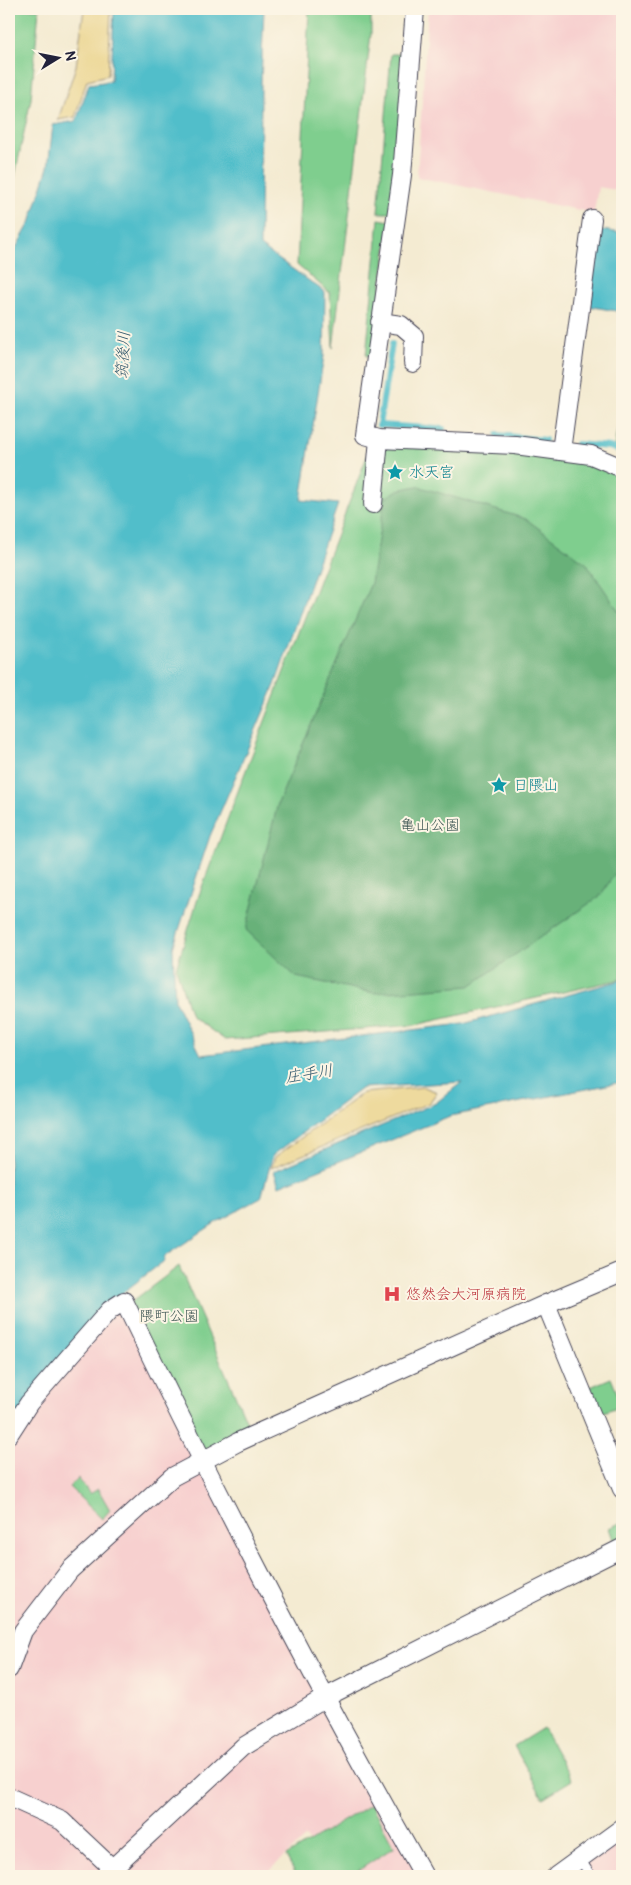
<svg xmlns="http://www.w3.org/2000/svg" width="631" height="1885" font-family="Pangolin,'Klee One',sans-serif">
<rect width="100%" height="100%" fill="#fcf5e5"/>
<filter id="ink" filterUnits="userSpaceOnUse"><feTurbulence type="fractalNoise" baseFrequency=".02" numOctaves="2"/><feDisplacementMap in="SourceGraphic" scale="10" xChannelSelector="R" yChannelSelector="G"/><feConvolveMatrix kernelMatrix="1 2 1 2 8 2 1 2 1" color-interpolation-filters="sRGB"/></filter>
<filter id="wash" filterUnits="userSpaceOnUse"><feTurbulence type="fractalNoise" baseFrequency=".0096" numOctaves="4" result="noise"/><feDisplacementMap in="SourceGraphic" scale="20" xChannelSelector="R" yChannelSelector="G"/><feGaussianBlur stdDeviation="1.12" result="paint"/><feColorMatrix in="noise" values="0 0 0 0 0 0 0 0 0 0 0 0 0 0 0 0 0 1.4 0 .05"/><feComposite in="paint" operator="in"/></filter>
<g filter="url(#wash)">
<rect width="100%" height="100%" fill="#f4ebd2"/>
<g fill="#f7d0cf">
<polygon points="428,9 622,9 622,191 598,187 594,213 417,177"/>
<polygon points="123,1302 199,1461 69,1569 9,1665 9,1434"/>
<polygon points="200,1463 321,1698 239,1745 100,1876 9,1876 9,1673 24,1631 72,1570"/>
<polygon points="321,1703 419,1876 330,1876 306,1837 263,1876 115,1876 246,1752"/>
<polygon points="622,1835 622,1876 566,1876"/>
</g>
<g fill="#7fce8e" stroke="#507864">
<polygon points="9,9 39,9 31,99 9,204"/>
<polygon points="309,9 371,9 371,34 333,348 330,293 297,265"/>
<polygon points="391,54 406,54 391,213 378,213"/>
<polygon points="379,219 390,221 372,356 366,356"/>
<polygon points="622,403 622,449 614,446"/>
<polygon points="374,438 561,451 622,475 622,979 415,1025 225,1040 191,1016 176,968 199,895 238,791"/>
<polygon points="179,1266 253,1436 201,1461 130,1303"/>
<polygon points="611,1378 622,1405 599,1414 588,1388"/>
<polygon points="78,1478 90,1494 98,1489 110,1510 102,1519 69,1487"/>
<polygon points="622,1522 622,1545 616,1548 609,1528"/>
<polygon points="543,1728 572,1780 543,1798 514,1746"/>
<polygon points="371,1804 394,1847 350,1876 297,1876 286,1856"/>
</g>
<polygon fill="#67b179" stroke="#446a5a" points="417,486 526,519 587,564 622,616 622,863 600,896 470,986 374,993 296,977 246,930 278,803 371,583 385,498 398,490"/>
<g fill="#eeda9e" stroke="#887e6c">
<polygon points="84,9 111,9 108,75 87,80 75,117 58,120 76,66"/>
<polygon points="424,1087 437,1092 429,1103 271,1168 275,1157 363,1093"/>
</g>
<g fill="#51beca" stroke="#3a7082">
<polygon points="114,9 264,9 261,84 260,246 325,292 324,356 301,500 338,504 275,685 210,836 173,948 175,1001 201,1055 463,1024 622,980 622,1082 450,1116 279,1186 274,1171 436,1103 462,1082 362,1088 273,1155 261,1198 215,1223 165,1256 164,1261 112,1301 9,1429 9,260 30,223 48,167 53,125 76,121 89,84 111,81"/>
<polygon points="601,230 622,233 622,312 588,306"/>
</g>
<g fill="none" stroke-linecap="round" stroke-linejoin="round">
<g stroke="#51beca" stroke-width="6">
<polyline points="392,344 379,425 443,429"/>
<polyline points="498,435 545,440"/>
<polyline points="577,444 610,447 622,452"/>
</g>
</g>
</g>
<g filter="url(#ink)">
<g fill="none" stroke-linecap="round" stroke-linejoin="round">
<g stroke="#424052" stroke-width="11">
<polyline id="service" points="580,1859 591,1876"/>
</g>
<g stroke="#424052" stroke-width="20">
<g id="minor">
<polyline points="415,9 402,175 365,435 379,439 515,445 591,455 622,468"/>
<polyline points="380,322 401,325 414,336 413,363"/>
<polyline points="561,451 592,219"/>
<polyline points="373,504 379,439"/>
<polyline points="546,1304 622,1489"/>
<path d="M 9,1434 L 29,1403 L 110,1310 L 124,1301 C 218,1496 317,1688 424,1876"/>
<polyline points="9,1669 23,1631 70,1570 172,1477 238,1442 546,1304 622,1272"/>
<polyline points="9,1797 62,1821 112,1868"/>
<polyline points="104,1876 243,1747 324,1698 622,1548"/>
<polyline points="556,1876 622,1828"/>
</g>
</g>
<use href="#service" stroke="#fff" stroke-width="9"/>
<use href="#minor" stroke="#fff" stroke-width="18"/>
</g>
</g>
<defs>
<g id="sight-bare" transform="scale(1.35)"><path d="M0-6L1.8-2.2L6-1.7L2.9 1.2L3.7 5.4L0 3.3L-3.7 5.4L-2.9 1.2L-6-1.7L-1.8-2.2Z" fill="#0f9aa8" stroke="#fcf5e5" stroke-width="2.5" paint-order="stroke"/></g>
<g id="hospital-bare" transform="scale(1.35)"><path d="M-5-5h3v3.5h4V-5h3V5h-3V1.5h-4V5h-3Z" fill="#e0444e" stroke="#fcf5e5" stroke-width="2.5" paint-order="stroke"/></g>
</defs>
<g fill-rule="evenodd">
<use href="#sight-bare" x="395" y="472"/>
<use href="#sight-bare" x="499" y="785"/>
<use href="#hospital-bare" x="392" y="1294"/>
</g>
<g text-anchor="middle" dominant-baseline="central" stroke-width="4" stroke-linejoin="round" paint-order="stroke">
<g font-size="15" fill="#0d838f" stroke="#fcf5e5" text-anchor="start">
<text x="409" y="472">水天宮</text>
<text x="513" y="785">日隈山</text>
</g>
<g font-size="15" fill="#3e5654" stroke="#fcf5e5">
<text x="430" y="825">亀山公園</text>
<text x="169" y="1316">隈町公園</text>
</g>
<g font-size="15" fill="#be3a42" stroke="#fcf5e5" text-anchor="start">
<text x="406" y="1294">悠然会大河原病院</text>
</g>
<g font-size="16" font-style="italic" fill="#32596d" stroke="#fcf5e5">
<text transform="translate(123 355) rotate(-87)">筑後川</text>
<text transform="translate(309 1074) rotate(-9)">庄手川</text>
</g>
</g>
<rect width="631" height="1885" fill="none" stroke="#fcf5e5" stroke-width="30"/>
<g transform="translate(58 58) rotate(80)" stroke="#fcf5e5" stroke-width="4" paint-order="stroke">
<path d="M0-4L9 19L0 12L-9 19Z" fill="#22223b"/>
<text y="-8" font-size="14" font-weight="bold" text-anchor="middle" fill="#22223b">N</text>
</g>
</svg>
